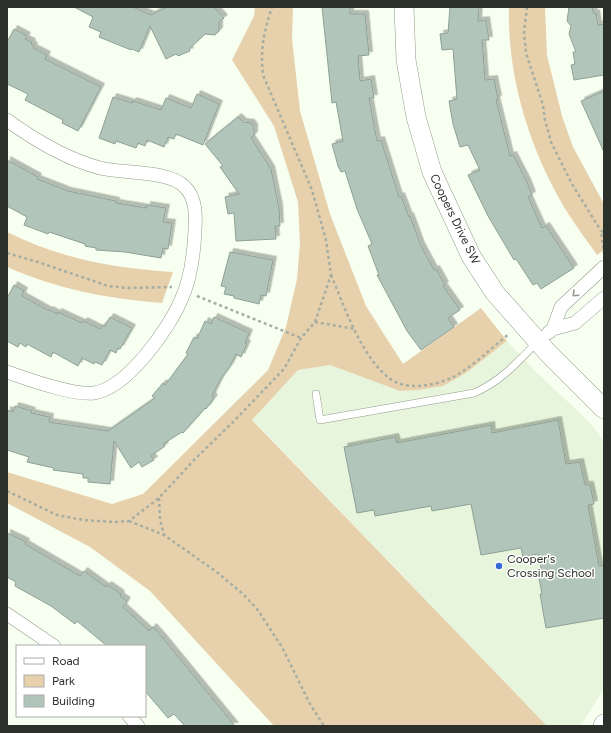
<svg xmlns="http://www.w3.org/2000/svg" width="611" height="733" font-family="Figtree,sans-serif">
<defs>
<filter id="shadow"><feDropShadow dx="3.5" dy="-3.5" stdDeviation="0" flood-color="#0004"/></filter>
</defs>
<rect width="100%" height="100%" fill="#f6fff0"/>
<polygon fill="#e6f5dc" points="507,341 535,371 581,414 596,430 604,443 604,689 580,726 547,726 252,419 297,370 330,365 400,391 419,390 443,386 466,373"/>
<g fill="#e7d1ad">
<polygon points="255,7 293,7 292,39 300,111 330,214 366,306 403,364 481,308 507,341 466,373 443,386 419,390 400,391 330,365 298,370 252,420 547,726 274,726 150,591 90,547 7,503 7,472 112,504 143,494 268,370 286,327 297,279 300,244 298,202 274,126 232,60 254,16"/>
<path d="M 509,7 L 545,7 L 547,55 L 562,116 L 573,147 L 604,204 L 604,250 L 597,255 C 588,242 578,229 569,215 C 531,154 507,79 509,7 Z"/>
<path d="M 7,232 C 61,259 114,268 173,272 L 162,303 C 104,298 61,290 7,267 Z"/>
</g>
<g fill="#b2c5ba" stroke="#8ea095" filter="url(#shadow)">
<polygon points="74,7 133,7 151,15 167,7 214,7 224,18 219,22 219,31 215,35 205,34 189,49 190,51 178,56 176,54 166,59 150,26 139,52 132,49 131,50 99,37 101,32 89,27 93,17"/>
<polygon points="322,7 350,7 350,14 365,14 369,55 358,56 360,81 371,79 374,98 369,98 377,141 381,140 399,197 401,196 409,217 410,216 421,246 434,270 436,269 445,285 443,286 460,310 448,318 454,327 421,350 407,331 377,275 379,275 368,246 372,244 357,209 345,171 341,172 338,166 332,144 343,141 336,102 332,103"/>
<polygon points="450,7 479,7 478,21 486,20 489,40 482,40 485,80 494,79 498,99 496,100 510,156 513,155 527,182 532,195 528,197 542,228 546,226 574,268 541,289 537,283 533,285 520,265 516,259 514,260 488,216 468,175 480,170 468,145 460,147 453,124 449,101 457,99 453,49 442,50 440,34 448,33"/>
<polygon points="569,7 592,7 594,14 596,13 598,25 604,24 604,75 574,80 571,65 575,64 573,52 576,52 569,34 571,26 567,21"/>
<polygon points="14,29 27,36 25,39 32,42 31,44 34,46 33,48 47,55 45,59 101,87 78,131 62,123 63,120 25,100 28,94 7,84 7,42"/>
<polygon points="604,91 604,152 581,101"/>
<polygon points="197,94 219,104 203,145 176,134 174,139 168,137 164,147 147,140 145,146 138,143 136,148 116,141 115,144 99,138 113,97 132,103 133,101 161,110 166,98 191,108"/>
<polygon points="238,117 243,122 251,123 254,127 254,135 251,138 271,169 279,208 280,226 275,226 276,239 236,241 234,213 228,214 225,197 239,194 220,167 223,166 205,144"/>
<polygon points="7,160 38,177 37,179 68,191 116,201 116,203 147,208 147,205 166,208 163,222 172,223 168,249 163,248 161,258 125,252 96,250 96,248 85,246 85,244 49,232 48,234 24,225 27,217 7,206"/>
<polygon points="230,252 273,260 266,296 261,295 259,304 234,298 234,296 224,294 226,287 221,286"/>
<polygon points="14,285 24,291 22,296 49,311 50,310 57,314 58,312 82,323 84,321 100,329 103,325 105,326 110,317 132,328 120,349 118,348 116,353 110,350 102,365 95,362 94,364 82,358 78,366 53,352 51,357 27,344 26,347 20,343 18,347 7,341 7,298"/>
<polygon points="214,317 249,333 245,343 247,344 241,357 236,354 230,366 220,380 212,396 214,398 206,409 205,408 183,433 182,432 163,444 165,446 151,456 154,460 142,467 139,462 131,468 114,441 110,484 88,482 88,478 83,478 83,474 53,470 54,468 27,462 29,457 7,450 7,410 13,412 15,406 32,411 31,413 50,417 49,422 108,431 155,398 152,396 163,383 165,385 188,354 186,353 194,337 197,339 205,321 211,324"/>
<polygon points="558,420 566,464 580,462 585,485 590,485 594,504 588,505 599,566 604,565 604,618 546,628 540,594 542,594 539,578 543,577 538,554 523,557 521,548 481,555 471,504 432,511 431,506 375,516 374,510 357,513 344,447 395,437 397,443 491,425 492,433"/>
<polygon points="7,533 26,542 25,544 80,576 84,571 106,587 108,585 121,594 120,596 127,601 123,607 149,631 153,627 162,637 235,726 185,726 174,714 168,718 145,691 145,646 107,646 77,621 75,624 51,606 15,586 16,582 7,577"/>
</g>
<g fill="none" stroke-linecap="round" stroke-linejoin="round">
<g stroke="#929c8b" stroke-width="8">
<path id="lane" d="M 316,394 L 320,420 L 474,393 C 500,382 518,362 537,342"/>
</g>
<g stroke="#929c8b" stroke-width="14">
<g id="street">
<path d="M 7,120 C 36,141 66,159 100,168 C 123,174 169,170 185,187 C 196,198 196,215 195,230 C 194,253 191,279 181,300 C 169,329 127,388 94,393 C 74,396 28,379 7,372"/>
<polyline points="553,329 561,307 604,267"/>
<polyline points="548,333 553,329 575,323 604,298"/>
<polyline points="7,614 54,646"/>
<polyline points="129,716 138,726"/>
</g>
</g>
<g stroke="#929c8b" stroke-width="20">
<g id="secondary">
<polyline points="404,7 406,60 416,117 432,172 471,256 495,293 548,353 604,409"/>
<polyline points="603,726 604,724"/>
</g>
</g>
<g stroke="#a6ada1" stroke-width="2.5" stroke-dasharray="3 3" stroke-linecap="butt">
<polyline points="527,7 524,32 526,53 543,105 545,120 551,142 572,184 601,231"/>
<polyline points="604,232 601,231 604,253"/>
<polyline points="7,253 41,263 108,286 127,288 172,287"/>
<path d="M 331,275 C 345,308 361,356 389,378 C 406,391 433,386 451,378 C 472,368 491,348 509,334"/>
<polyline points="197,296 301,338"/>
<polyline points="315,322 355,329"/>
<path d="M 7,491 L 57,515 L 83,520 L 114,522 L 129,521 L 159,498 L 195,459 L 233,422 L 284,369 L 301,338 L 315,322 L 331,275 L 326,240 L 312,190 L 263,75 C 260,49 264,31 272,7"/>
<polyline points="159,498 160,520 164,534"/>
<polyline points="129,521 164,535 218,573 243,594 257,609 282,647 310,704 324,726"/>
</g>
<use href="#lane" stroke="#fff" stroke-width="7"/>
<use href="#street" stroke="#fff" stroke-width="13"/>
<use href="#secondary" stroke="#fff" stroke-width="19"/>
</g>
<defs><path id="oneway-chevron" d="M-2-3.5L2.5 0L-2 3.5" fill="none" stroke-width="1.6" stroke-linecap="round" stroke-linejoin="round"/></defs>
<use stroke="#969894" href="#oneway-chevron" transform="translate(575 294) rotate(137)"/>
<circle fill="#3469d8" stroke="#fff" stroke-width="1.5" cx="499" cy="566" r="4"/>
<g text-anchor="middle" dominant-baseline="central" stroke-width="3" stroke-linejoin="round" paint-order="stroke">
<g font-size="12" fill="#2c302a" stroke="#fff">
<text transform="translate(455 219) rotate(64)">Coopers Drive SW</text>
</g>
<g font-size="12" fill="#2c302a" stroke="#fff" text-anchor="start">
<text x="507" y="559">Cooper's<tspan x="507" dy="14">Crossing School</tspan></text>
</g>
</g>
<rect width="611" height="733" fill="none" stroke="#2c302a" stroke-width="16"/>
<rect x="16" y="645" width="130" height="72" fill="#ffffff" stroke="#abacaa"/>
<rect x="24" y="658" width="20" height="6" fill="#ffffff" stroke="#abacaa"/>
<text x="52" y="665" font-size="12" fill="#2c302a">Road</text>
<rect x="24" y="675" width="20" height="12" fill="#e7d1ad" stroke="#abacaa"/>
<text x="52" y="685" font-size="12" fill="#2c302a">Park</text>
<rect x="24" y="695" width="20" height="12" fill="#b2c5ba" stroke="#abacaa"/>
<text x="52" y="705" font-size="12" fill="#2c302a">Building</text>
</svg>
